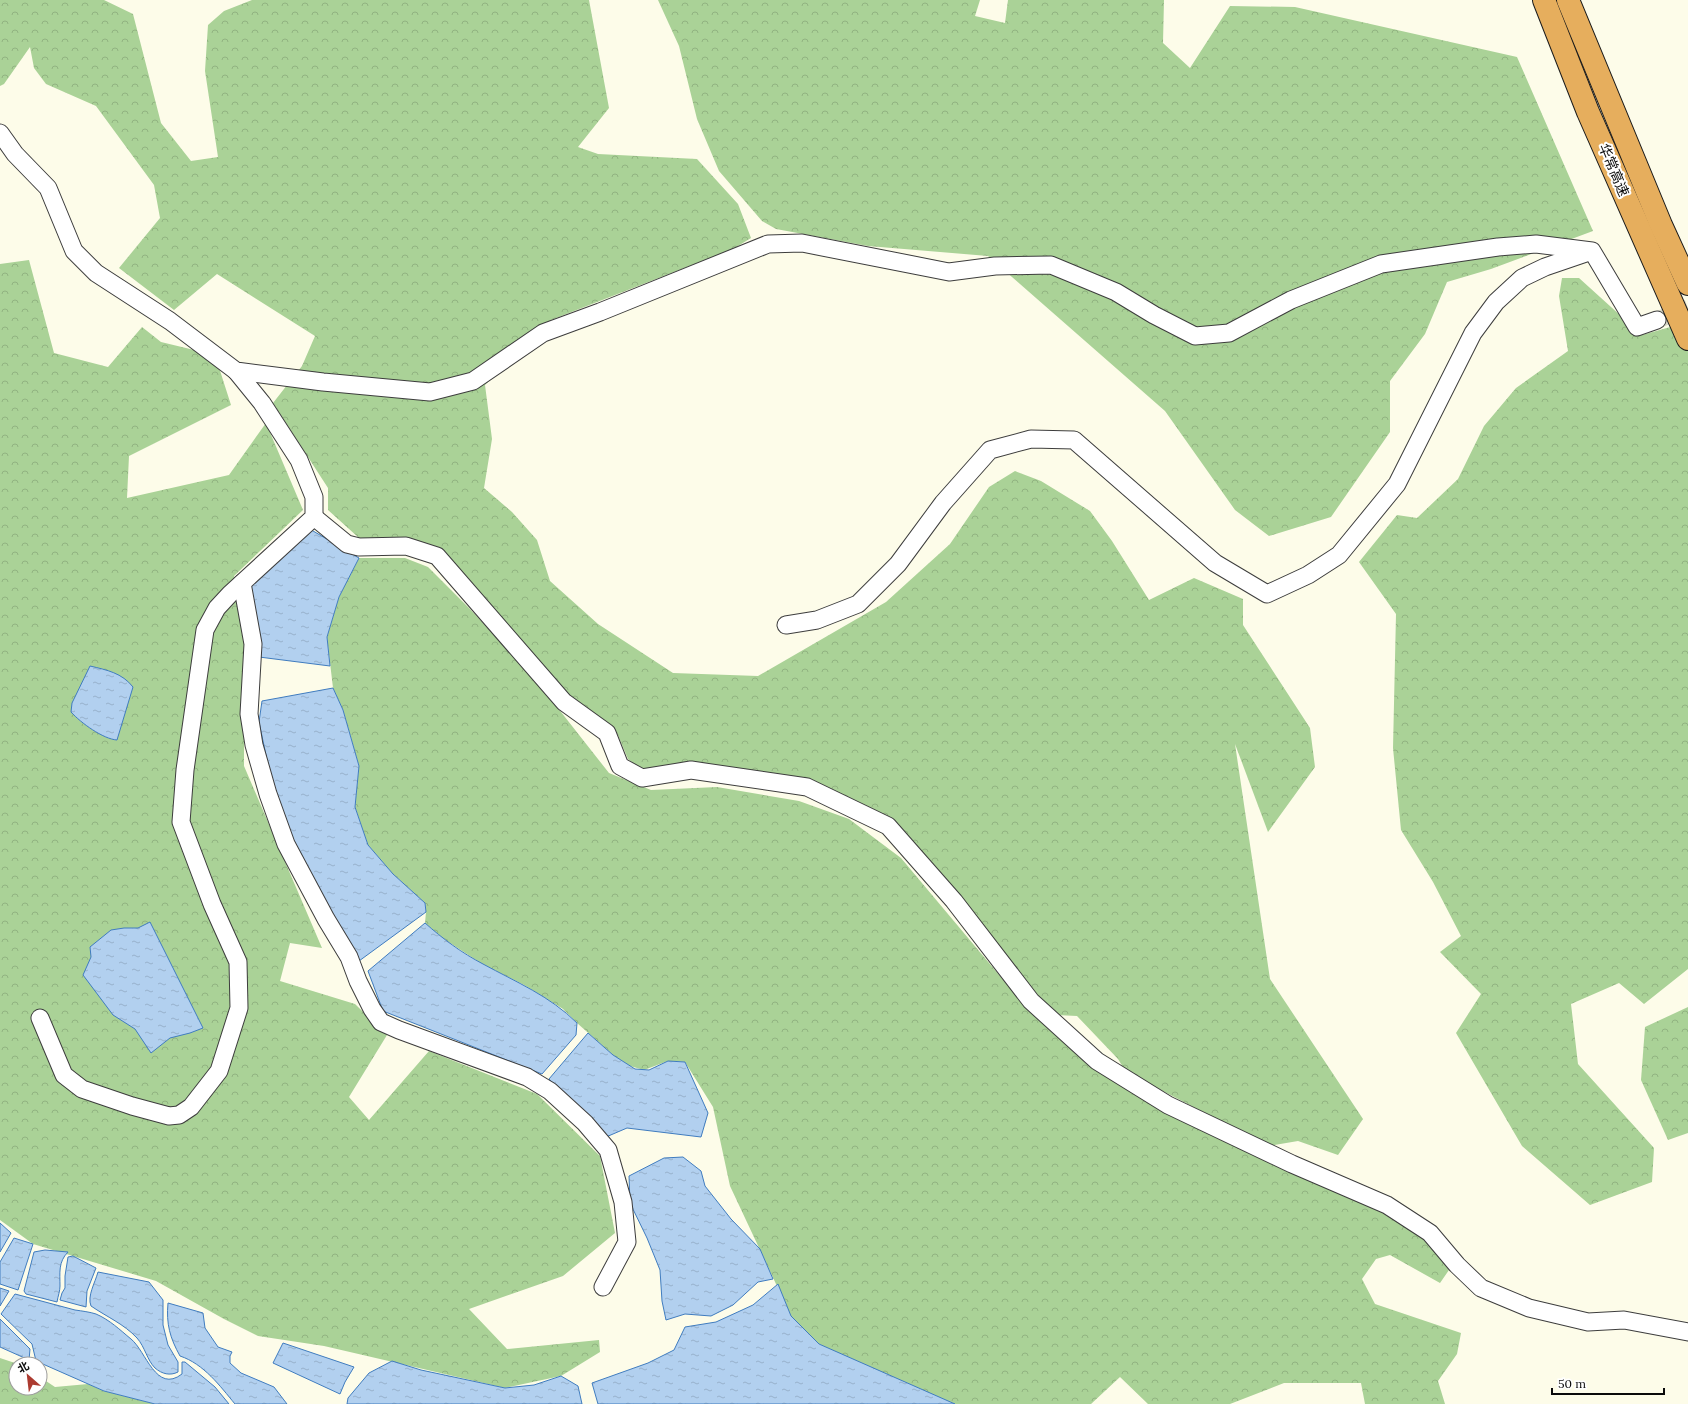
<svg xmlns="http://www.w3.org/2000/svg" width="1688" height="1404" font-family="Lora,'Noto Sans SC',serif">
<defs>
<pattern id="forest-crowns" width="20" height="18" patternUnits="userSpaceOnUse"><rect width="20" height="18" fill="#aad297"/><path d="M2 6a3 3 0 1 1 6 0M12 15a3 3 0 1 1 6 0" fill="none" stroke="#91b381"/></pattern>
<pattern id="water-ripples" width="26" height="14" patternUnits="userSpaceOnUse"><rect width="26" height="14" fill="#b2d0ef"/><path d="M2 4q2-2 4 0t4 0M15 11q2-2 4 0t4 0" fill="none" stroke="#98b1cc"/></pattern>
</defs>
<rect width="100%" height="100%" fill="#fdfce9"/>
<g fill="url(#forest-crowns)">
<polygon points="0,0 104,0 133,14 161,123 191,161 218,157 205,71 208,25 224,11 252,0 589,0 609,108 578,147 598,154 697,159 738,204 751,238 733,249 551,320 485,385 492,439 484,488 512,512 537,540 550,581 598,624 673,673 758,676 886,602 950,544 989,487 1015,471 1041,481 1090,511 1112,541 1149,600 1194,578 1243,599 1243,625 1310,728 1315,767 1268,832 1235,744 1270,979 1363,1119 1338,1155 1298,1141 1269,1146 1126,1072 1118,1059 1077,1016 1056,1015 998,950 896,824 808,780 694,765 640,769 628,759 617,733 572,700 477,592 429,544 359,538 328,510 328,488 273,403 302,366 315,336 217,274 174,310 119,268 160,218 154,185 96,106 46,84 34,68 30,47 4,84 0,86"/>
<polygon points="658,0 980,0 975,16 1005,23 1008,0 1164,0 1163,43 1190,68 1230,6 1295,7 1517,57 1593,231 1491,269 1447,282 1425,334 1390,381 1390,432 1331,517 1269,536 1235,510 1165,411 988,256 868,246 776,229 762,221 719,171 697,119 679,46"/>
<polygon points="29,260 54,353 108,367 142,327 161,342 215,355 231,405 129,456 127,498 229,475 266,423 303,510 234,576 244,639 244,766 322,948 290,943 280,981 355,1004 387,1035 349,1097 369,1120 429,1051 537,1094 600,1156 615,1233 563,1276 469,1309 507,1349 599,1340 600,1352 561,1376 505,1388 324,1346 258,1336 224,1319 156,1281 33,1244 0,1220 0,264"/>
<polygon points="1562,278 1579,278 1642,335 1688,322 1688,969 1644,1004 1619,983 1571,1004 1578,1064 1654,1148 1652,1182 1590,1205 1522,1146 1456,1033 1481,994 1440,952 1461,936 1433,882 1401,830 1393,748 1396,614 1359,562 1397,515 1417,518 1458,479 1484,426 1516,388 1568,351 1559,296"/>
<polygon points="359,558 405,558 428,567 470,609 539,684 609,773 651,790 717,787 799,801 849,819 901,858 1026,1007 1084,1061 1171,1113 1383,1211 1427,1241 1449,1270 1440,1283 1390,1255 1376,1259 1362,1279 1375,1304 1461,1333 1457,1354 1438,1381 1445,1404 1365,1404 1361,1383 1284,1383 1230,1404 1148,1404 1120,1377 1091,1404 945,1404 819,1344 791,1316 730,1186 713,1107 685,1062 668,1061 644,1070 630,1066 613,1055 577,1023 563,1009 524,985 482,964 441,937 425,923 426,912 425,903 391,872 368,845 355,807 359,766 343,710 333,688 327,637 339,597"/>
<polygon points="1688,1007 1688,1133 1668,1140 1641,1080 1645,1027"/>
<polygon points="0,1358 18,1364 16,1364 16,1388 40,1388 40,1377 55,1387 88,1384 104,1391 156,1404 0,1404"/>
</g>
<g fill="url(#water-ripples)" stroke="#407cbf">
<polygon points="308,528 359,558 339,597 327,637 330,666 259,657 246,587"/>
<path d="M 90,666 C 107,670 122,673 133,687 L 117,740 C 103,739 81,723 71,712 L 72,703 Z"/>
<polygon points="333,688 343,710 359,766 355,807 368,845 393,874 425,903 426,912 359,961 347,943 288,830 270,774 259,722 262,701"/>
<polygon points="150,922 203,1028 190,1033 170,1038 151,1053 135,1029 113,1015 83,975 91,957 90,947 111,930 124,928 138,928"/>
<path d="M 425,923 C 443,939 462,953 483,964 C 516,982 550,996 577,1023 L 576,1035 L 542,1074 L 383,1011 L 368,971 Z"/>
<polygon points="588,1033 613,1055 635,1069 649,1070 668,1061 685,1062 708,1113 701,1137 627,1128 606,1137 549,1079"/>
<polygon points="683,1157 701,1171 705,1186 731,1219 760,1249 773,1279 758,1282 733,1305 711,1316 685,1314 666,1320 662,1301 660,1270 647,1238 630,1203 629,1176 664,1158"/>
<polygon points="0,1223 11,1233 0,1252"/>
<polygon points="14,1238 33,1244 18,1290 0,1284 0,1262"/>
<path d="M 45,1250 L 68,1252 C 58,1262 60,1273 60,1286 C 60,1291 58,1296 57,1302 L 26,1294 L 24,1291 L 34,1252 Z"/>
<polygon points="73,1256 96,1268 87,1291 86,1307 60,1300 62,1293 65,1288 65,1276 68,1257"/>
<path d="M 98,1272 L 149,1282 L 163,1300 L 163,1325 L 168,1345 L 178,1362 L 178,1372 C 170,1376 162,1374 155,1368 C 147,1360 145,1347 137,1338 C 124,1324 107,1317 91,1306 C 87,1296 95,1283 98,1272 Z"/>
<polygon points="778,1284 791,1316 819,1344 955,1404 598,1404 592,1383 648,1363 674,1350 685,1327 716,1322 753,1305"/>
<polygon points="0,1288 9,1291 0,1306"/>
<path d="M 15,1294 C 35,1299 55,1305 75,1310 C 82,1311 90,1312 96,1314 C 110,1320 120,1330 131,1339 C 146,1351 156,1394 182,1374 L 182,1362 L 185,1362 L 215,1387 L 229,1404 L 155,1404 L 104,1391 L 36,1361 L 32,1344 L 1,1314 Z"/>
<path d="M 168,1303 L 203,1313 L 205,1328 L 218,1347 L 232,1352 L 230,1356 L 230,1363 L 241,1373 L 274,1387 L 287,1404 L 235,1404 C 220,1386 204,1364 180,1356 C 170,1338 166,1324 168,1303 Z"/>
<polygon points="0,1319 30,1349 29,1360 0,1347"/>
<polygon points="283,1343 354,1367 345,1382 340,1394 273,1363"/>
<polygon points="392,1361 421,1370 505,1388 534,1385 561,1376 578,1386 582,1404 347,1404 348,1398 369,1373"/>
</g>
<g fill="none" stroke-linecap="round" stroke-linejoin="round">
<polyline stroke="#d9d8c8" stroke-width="17" stroke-dasharray="17 8" stroke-linecap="butt" points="1657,320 1688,308"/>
<g stroke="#3d3d3d" stroke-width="19">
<g id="minor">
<polyline points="0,133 15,154 48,188 74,251 96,273 170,321 236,371 323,382 430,392 473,381 543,333 600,312 768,244 802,243 949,272 995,266 1051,265 1116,292 1154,315 1195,336 1229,333 1291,300 1381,264 1498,247 1536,244 1592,251 1637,327 1657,320"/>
<polyline points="314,517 347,544 359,547 406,546 437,556 564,702 607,733 620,766 642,778 691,770 807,787 888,826 954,901 1031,1001 1097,1061 1168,1105 1292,1164 1387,1205 1430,1233 1457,1265 1481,1288 1529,1308 1588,1322 1624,1320 1688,1332"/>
<polyline points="242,583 253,644 249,714 254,745 268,794 286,844 326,919 349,957 358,981 372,1009 381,1022 399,1030 527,1077 550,1091 585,1123 608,1150 623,1202 627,1242 603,1287"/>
<polyline points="786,625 817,620 858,604 898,564 943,503 990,450 1031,439 1074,440 1215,563 1267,594 1308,575 1339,555 1397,484 1473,333 1496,302 1522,278 1545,267 1586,253"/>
<polyline points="40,1018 64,1075 82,1089 132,1106 169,1116 179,1115 191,1107 219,1071 239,1008 238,962 212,904 181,822 185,770 205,630 217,608 230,594 314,517 314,497 299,460 262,403 236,371"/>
</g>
</g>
<g stroke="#1b1b1b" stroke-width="24">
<g id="motorway">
<polyline points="1544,0 1588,112 1688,339"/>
<polyline points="1568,0 1661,225 1688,284"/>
</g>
</g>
<use href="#minor" stroke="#fff" stroke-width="17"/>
<use href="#motorway" stroke="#e6ae5d" stroke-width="22"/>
</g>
<g text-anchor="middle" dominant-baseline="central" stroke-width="4" stroke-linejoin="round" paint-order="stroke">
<g font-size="14" fill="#0a0a0a" stroke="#fff">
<text transform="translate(1614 170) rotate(67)">华常高速</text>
</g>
</g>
<g transform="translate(28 1376) rotate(332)"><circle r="19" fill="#ffffff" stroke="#9d9d9d"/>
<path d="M0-3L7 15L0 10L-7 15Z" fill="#ac3b30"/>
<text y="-6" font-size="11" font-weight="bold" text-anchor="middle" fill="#0a0a0a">北</text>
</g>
<path d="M1552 1388v6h112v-6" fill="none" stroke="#0a0a0a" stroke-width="2"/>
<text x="1558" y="1388" font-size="12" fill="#0a0a0a" stroke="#ffffff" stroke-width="3" paint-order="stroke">50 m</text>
</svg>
